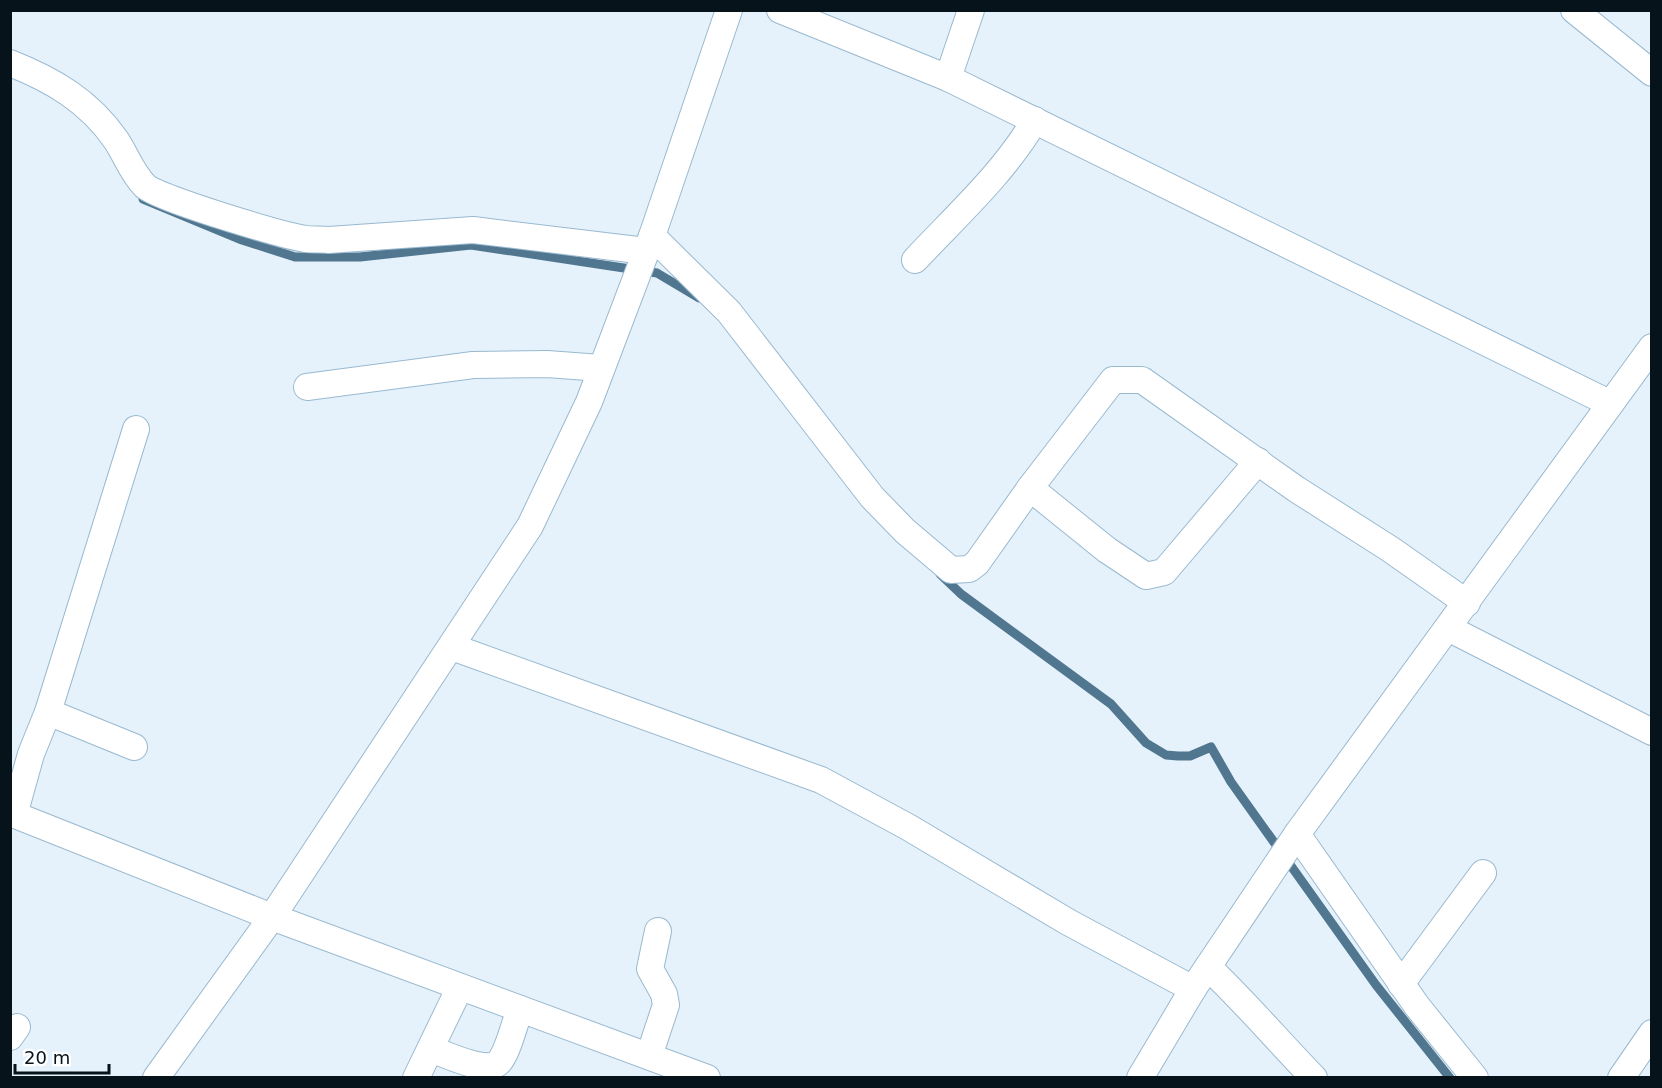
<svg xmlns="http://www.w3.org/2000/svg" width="1662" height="1088" font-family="'DejaVu Sans',sans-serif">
<rect width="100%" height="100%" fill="#e5f2fb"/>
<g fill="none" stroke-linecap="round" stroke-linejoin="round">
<g stroke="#51768f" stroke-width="9">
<polyline points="143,199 242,240 295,257 360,257 471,245 657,273 699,298"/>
<polyline points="940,574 961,594 1111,704 1146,743 1166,755 1178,756 1190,756 1211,747 1231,782 1376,985 1450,1078"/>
</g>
<g stroke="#99b9d0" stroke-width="28">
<g id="minor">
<polyline points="780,10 948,78 1609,403"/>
<polyline points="1574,10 1652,73"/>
<path d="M 10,63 C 53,80 89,101 116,140 C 126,155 132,173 145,186 C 157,198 284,236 306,239 C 313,240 321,239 329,240 L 473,230 L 646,251"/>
<polyline points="948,78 971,10"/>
<polyline points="652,236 729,312 872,497 905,531 951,570 969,569 977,563 1030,488 1113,380 1142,380 1296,489 1390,549 1467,603"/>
<path d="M 915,260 C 957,215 1004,173 1035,120"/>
<polyline points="307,387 473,365 547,364 601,368"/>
<polyline points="1030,488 1107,550 1146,576 1164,572 1258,461"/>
<polyline points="1448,628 1652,732"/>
<polyline points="452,647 821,780 908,827 1068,922 1193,989"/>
<polyline points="48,712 134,747"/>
<polyline points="10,813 272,917 707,1078"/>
<polyline points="14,815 31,754 48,712 136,429"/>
<polyline points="1297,834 1417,1006 1475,1078"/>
<path d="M 1208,967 C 1246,1003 1278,1041 1314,1078"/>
<polyline points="1401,984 1483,873"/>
<polyline points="10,1037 17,1027"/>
<path d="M 431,1049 C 445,1054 488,1075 499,1062 C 508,1052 515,1022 520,1009"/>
<polyline points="649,1056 666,1005 664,994 650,969 658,931"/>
<polyline points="156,1078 272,917 530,526 589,402 652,236 729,10"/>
<polyline points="416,1078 460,987"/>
<polyline points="1140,1078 1193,989 1297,834 1652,347"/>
<polyline points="1621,1078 1652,1033"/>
</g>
</g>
<use href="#minor" stroke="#fff" stroke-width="26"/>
</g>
<rect width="1662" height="1088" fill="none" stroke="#07131a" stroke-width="24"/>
<path d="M15 1064v9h94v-9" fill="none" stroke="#07131a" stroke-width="3"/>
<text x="24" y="1064" font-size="18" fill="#07131a" stroke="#ffffff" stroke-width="4.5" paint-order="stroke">20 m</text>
</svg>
